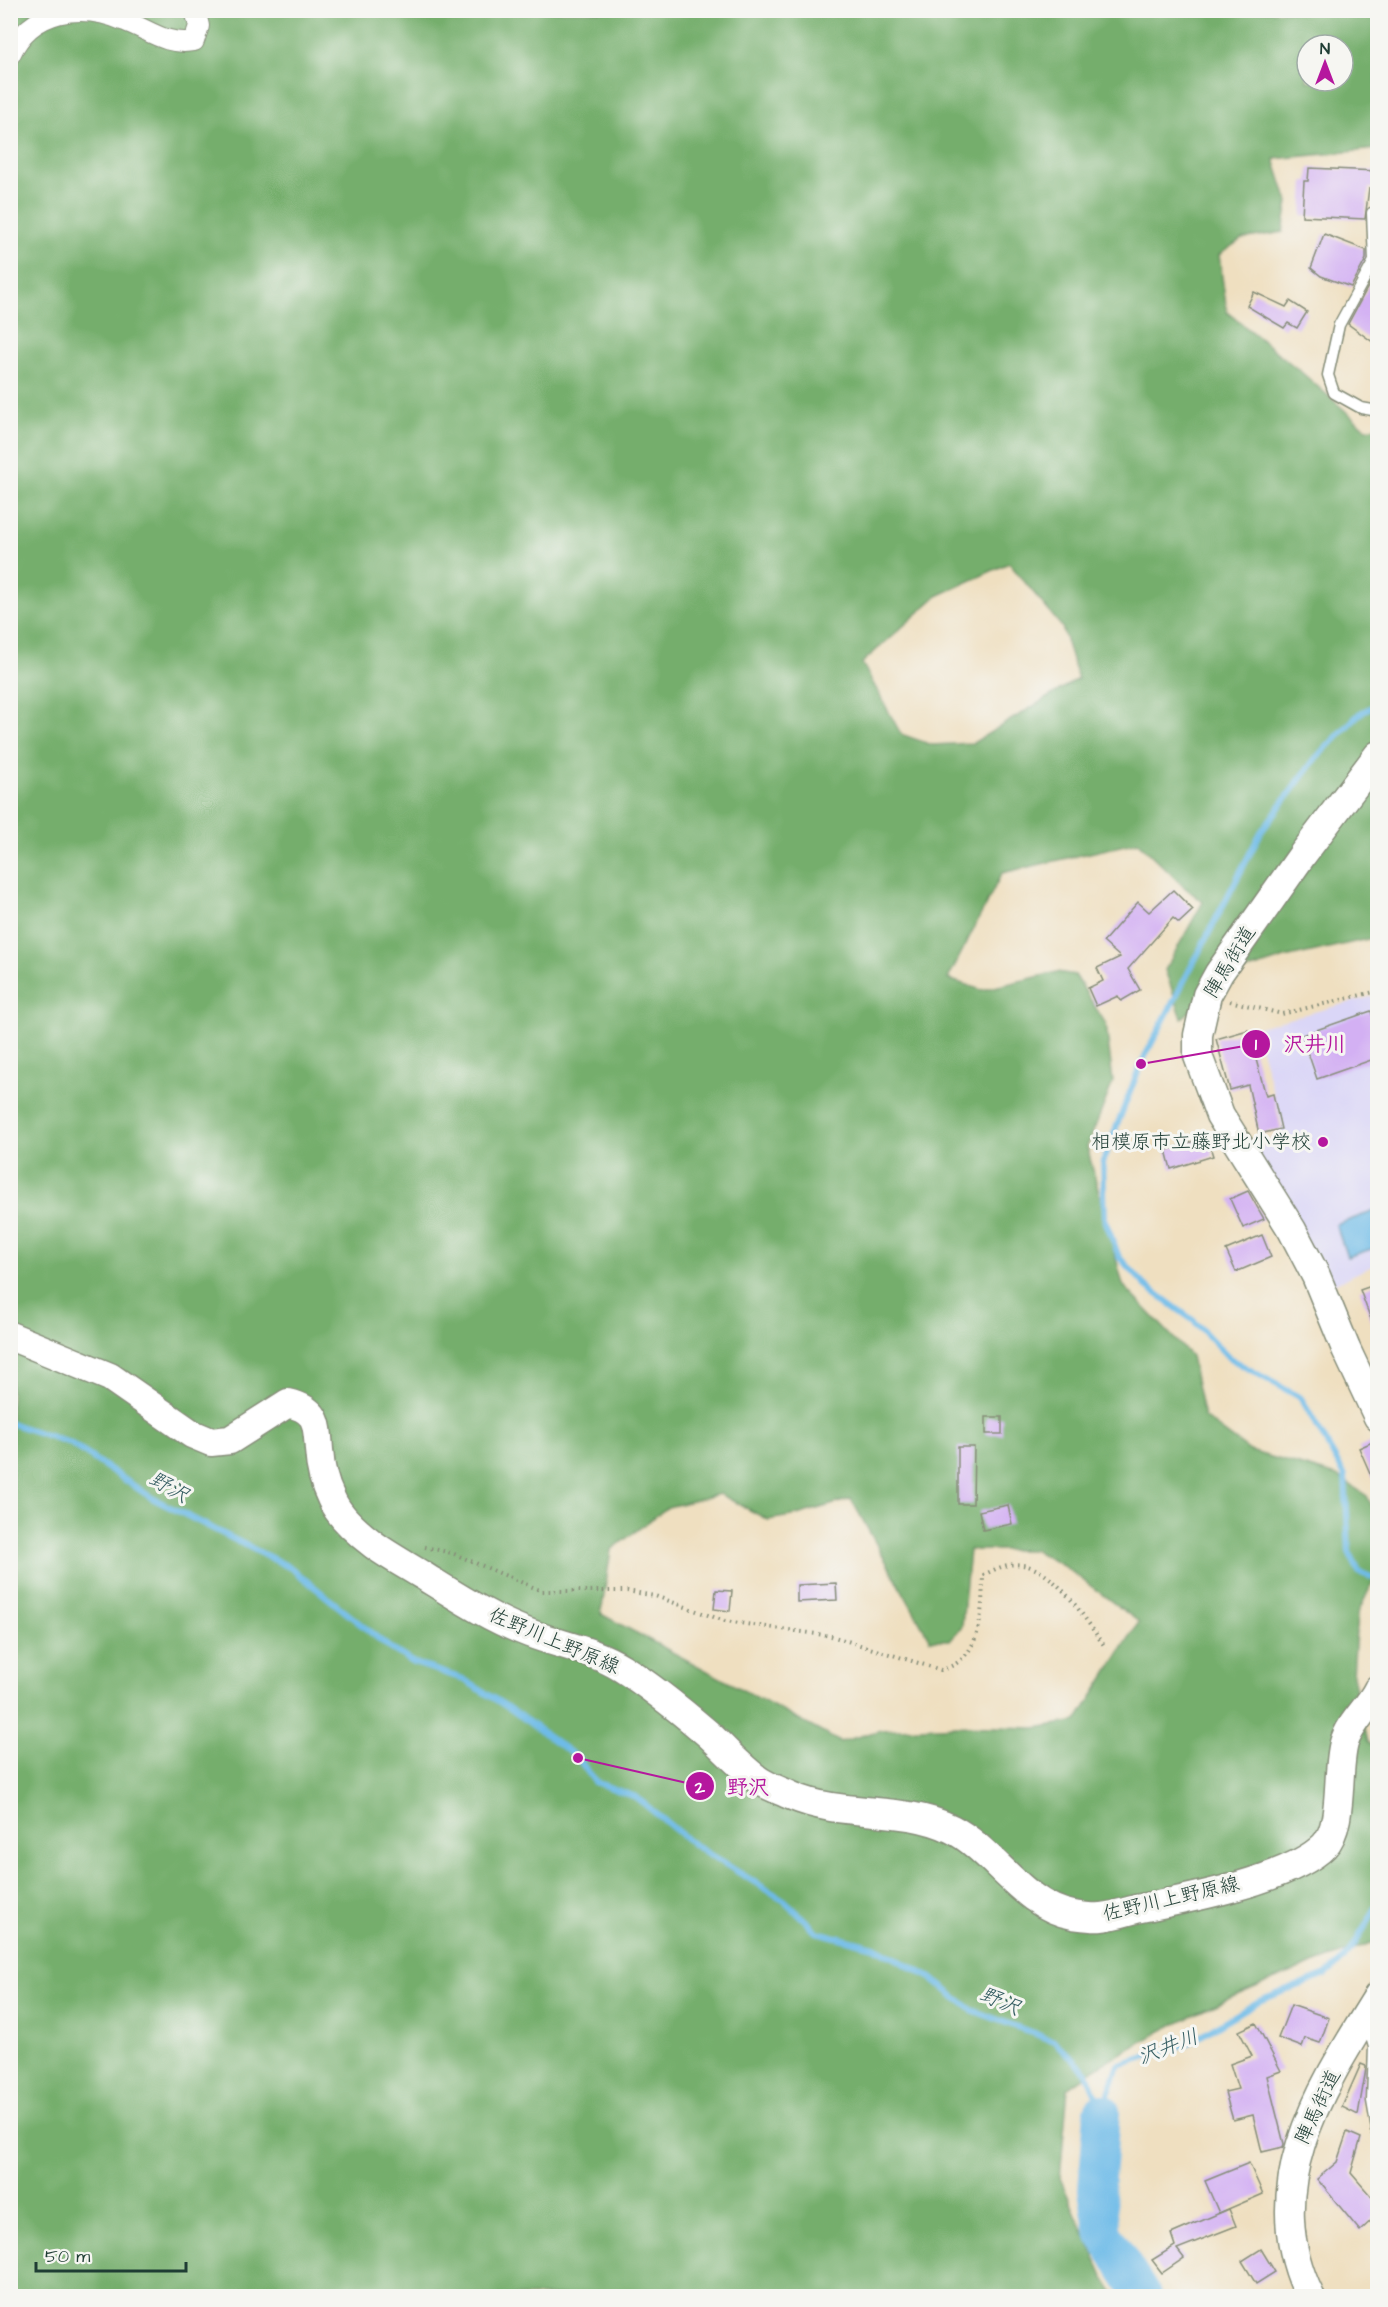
<svg xmlns="http://www.w3.org/2000/svg" width="1388" height="2307" font-family="'Architects Daughter','Klee One',sans-serif">
<rect width="100%" height="100%" fill="#f6f6f2"/>
<filter id="ink" filterUnits="userSpaceOnUse"><feTurbulence type="fractalNoise" baseFrequency=".0167" numOctaves="2"/><feDisplacementMap in="SourceGraphic" scale="12" xChannelSelector="R" yChannelSelector="G"/><feConvolveMatrix kernelMatrix="1 2 1 2 8 2 1 2 1" color-interpolation-filters="sRGB"/></filter>
<filter id="wash" filterUnits="userSpaceOnUse"><feTurbulence type="fractalNoise" baseFrequency=".008" numOctaves="4" result="noise"/><feDisplacementMap in="SourceGraphic" scale="24" xChannelSelector="R" yChannelSelector="G"/><feGaussianBlur stdDeviation="1.35" result="paint"/><feColorMatrix in="noise" values="0 0 0 0 0 0 0 0 0 0 0 0 0 0 0 0 0 1.4 0 .05"/><feComposite in="paint" operator="in"/></filter>
<g filter="url(#wash)">
<rect width="100%" height="100%" fill="#efdfc0"/>
<polygon fill="#dad6f7" points="1377,995 1377,1264 1331,1285 1252,1156 1283,1128 1255,1028"/>
<path fill="#75ae6c" stroke="#4a7650" stroke-width="1.5" fill-rule="evenodd" d="M 11,11 L 1377,11 L 1377,149 L 1274,159 L 1288,202 L 1283,232 L 1242,239 L 1219,255 L 1227,312 L 1300,371 L 1366,429 L 1377,427 L 1377,937 L 1285,958 L 1236,974 L 1182,1018 L 1165,970 L 1203,902 L 1183,886 L 1138,842 L 1002,873 L 948,979 L 982,990 L 1057,972 L 1075,975 L 1106,1024 L 1113,1082 L 1087,1147 L 1123,1285 L 1191,1356 L 1204,1417 L 1250,1451 L 1337,1476 L 1367,1496 L 1377,1516 L 1377,1573 L 1357,1615 L 1353,1676 L 1368,1741 L 1377,1749 L 1377,1941 C 1275,1976 1156,2024 1068,2088 L 1060,2178 L 1103,2276 L 1116,2296 L 11,2296 ZM 1307,45 L 1343,45 L 1343,81 L 1307,81 ZM 1009,563 L 1062,627 L 1078,679 L 973,743 L 932,745 L 901,734 L 862,663 L 937,596 ZM 720,1494 L 768,1520 L 797,1515 L 851,1499 L 930,1640 L 950,1640 L 962,1626 L 969,1550 L 1034,1550 L 1065,1567 L 1139,1622 L 1077,1721 L 1035,1728 L 958,1726 L 881,1730 L 840,1742 L 601,1614 L 611,1550 L 668,1507 Z"/>
<polygon fill="#6ebbe8" stroke="#467c8e" stroke-width="1.5" points="1377,1210 1377,1247 1347,1257 1336,1225"/>
<g fill="none" stroke-linecap="round" stroke-linejoin="round">
<g stroke="#6ebbe8" stroke-width="6">
<polyline points="1378,704 1359,714 1315,759 1261,832 1141,1064 1103,1161 1105,1220 1119,1257 1146,1286 1194,1321 1229,1358 1301,1398 1345,1476 1349,1552 1359,1572 1378,1580"/>
<polyline points="10,1423 70,1443 152,1498 291,1568 390,1648 414,1663 463,1679 512,1710 578,1758 595,1782 636,1797 694,1845 784,1900 817,1932 874,1947 931,1978 972,2010 1054,2041 1087,2073 1102,2112"/>
<polyline points="1102,2111 1119,2065 1186,2045 1259,2001 1326,1975 1349,1954 1378,1904"/>
</g>
<polyline stroke="#6ebbe8" stroke-width="36" points="1102,2112 1096,2190 1103,2233 1143,2296"/>
</g>
<g id="blocks">
<g fill="#d3b0f3">
<polygon points="1309,168 1377,171 1376,188 1369,188 1365,219 1302,216 1304,181 1308,181"/>
<polygon points="1324,234 1366,250 1366,259 1351,287 1321,276 1311,268"/>
<polygon points="1377,270 1377,345 1348,324"/>
<polygon points="1254,292 1286,307 1290,301 1307,312 1297,328 1288,323 1284,328 1247,306"/>
<polygon points="1173,890 1193,910 1179,923 1173,918 1128,969 1140,990 1121,1001 1118,996 1096,1006 1088,988 1103,981 1097,968 1120,957 1103,942 1138,902 1149,912"/>
<polygon points="1371,1011 1377,1029 1377,1058 1317,1079 1302,1035"/>
<polygon points="1248,1030 1266,1096 1273,1094 1281,1129 1259,1134 1248,1085 1230,1090 1216,1039"/>
<polygon points="1207,1137 1213,1156 1171,1169 1166,1150"/>
<polygon points="1248,1191 1264,1219 1243,1228 1230,1199"/>
<polygon points="1262,1235 1271,1257 1236,1272 1226,1250"/>
<polygon points="1377,1284 1377,1333 1376,1333 1360,1290"/>
<rect x="986" y="1417" width="16" height="17"/>
<polygon points="1377,1440 1377,1489 1359,1448"/>
<polygon points="958,1447 974,1447 973,1504 958,1504"/>
<polygon points="1008,1505 1012,1524 983,1530 979,1511"/>
<polygon points="836,1583 837,1600 797,1602 797,1585"/>
<polygon points="716,1590 732,1591 730,1611 714,1609"/>
<polygon points="1291,2005 1329,2018 1320,2043 1305,2038 1302,2047 1278,2038"/>
<polygon points="1256,2023 1281,2071 1267,2076 1284,2144 1283,2147 1262,2152 1253,2115 1233,2120 1225,2092 1238,2089 1230,2064 1252,2056 1239,2031"/>
<polygon points="1361,2064 1366,2066 1365,2075 1358,2115 1342,2107"/>
<polygon points="1347,2132 1361,2138 1351,2173 1377,2203 1377,2215 1360,2231 1317,2179 1337,2162"/>
<polygon points="1249,2163 1263,2194 1219,2213 1205,2181"/>
<polygon points="1229,2209 1236,2226 1177,2249 1184,2258 1162,2273 1152,2260 1175,2246 1171,2234"/>
<polygon points="1261,2249 1275,2272 1256,2284 1242,2261"/>
</g>
</g>
</g>
<g filter="url(#ink)">
<use href="#blocks" fill-opacity="0" stroke="#878e7a" stroke-width="1.5"/>
<g fill="none" stroke-linecap="round" stroke-linejoin="round">
<g stroke="#878e7a" stroke-width="13">
<g id="lane">
<polyline points="1378,212 1372,213 1374,261 1339,325 1328,375 1334,393 1361,408 1378,411"/>
<polyline points="1361,2028 1371,2037 1374,2047 1372,2101 1378,2136"/>
</g>
</g>
<g stroke="#878e7a" stroke-width="22">
<path id="street" d="M 10,55 C 31,9 81,2 125,21 C 149,30 167,46 194,41 L 199,26 L 195,10"/>
</g>
<g stroke="#878e7a" stroke-width="31">
<g id="secondary">
<polyline points="1378,755 1303,854 1219,973 1207,995 1198,1035 1198,1056 1220,1115 1292,1230 1316,1276 1346,1349 1378,1417"/>
<path d="M 10,1336 L 110,1377 L 192,1434 L 211,1442 L 230,1440 L 288,1403 C 318,1410 317,1423 319,1450 C 320,1466 324,1484 331,1498 C 339,1517 358,1533 374,1545 C 389,1556 406,1565 422,1575 C 456,1596 491,1619 529,1633 C 560,1645 593,1650 622,1668 C 652,1687 680,1710 707,1733 C 724,1748 741,1768 760,1781 C 769,1787 782,1791 792,1796 C 843,1818 903,1805 952,1829 C 995,1851 1022,1906 1073,1915 C 1081,1916 1093,1918 1101,1917 C 1113,1916 1125,1912 1136,1909 C 1183,1900 1290,1880 1324,1846 C 1344,1826 1336,1771 1344,1743 C 1350,1722 1369,1708 1378,1689"/>
<path d="M 1310,2296 C 1256,2186 1321,2088 1378,1996"/>
</g>
</g>
<g stroke="#878e7a" stroke-width="4" stroke-dasharray="1.5 4.5" stroke-linecap="butt">
<polyline points="1230,1001 1282,1014 1378,991"/>
<path d="M 425,1547 L 452,1553 L 542,1591 L 627,1591 L 655,1596 L 725,1621 L 831,1636 L 941,1670 C 983,1659 982,1611 983,1575 C 990,1572 997,1568 1004,1566 C 1049,1553 1084,1619 1106,1648"/>
</g>
<use href="#lane" stroke="#fff" stroke-width="10"/>
<use href="#street" stroke="#fff" stroke-width="20"/>
<use href="#secondary" stroke="#fff" stroke-width="28"/>
</g>
</g>
<circle fill="#b5179e" stroke="#f6f6f2" stroke-width="2" cx="1323" cy="1142" r="6"/>
<g text-anchor="middle" dominant-baseline="central" stroke-width="6" stroke-linejoin="round" paint-order="stroke">
<g font-size="20" fill="#1f3d34" stroke="#f6f6f2">
<text transform="translate(1230 962) rotate(-59)">陣馬街道</text>
<text transform="translate(554 1641) rotate(23)">佐野川上野原線</text>
<text transform="translate(1171 1899) rotate(-13)">佐野川上野原線</text>
<text transform="translate(1318 2107) rotate(-65)">陣馬街道</text>
</g>
<g font-size="20" fill="#1f3d34" stroke="#f6f6f2" text-anchor="end">
<text x="1311" y="1142">相模原市立藤野北小学校</text>
</g>
<g font-size="21" font-style="italic" fill="#335c61" stroke="#f6f6f2">
<text transform="translate(169 1487) rotate(29)">野沢</text>
<text transform="translate(1000 2001) rotate(23)">野沢</text>
<text transform="translate(1168 2047) rotate(-21)">沢井川</text>
</g>
</g>
<path fill="none" stroke="#b5179e" stroke-width="2" d="M1141 1064L1256 1044M578 1758L700 1786"/>
<g fill="#b5179e" stroke="#f6f6f2" stroke-width="2">
<circle cx="1141" cy="1064" r="6"/>
<circle cx="578" cy="1758" r="6"/>
<circle cx="1256" cy="1044" r="15"/>
<circle cx="700" cy="1786" r="15"/>
</g>
<g font-size="18" text-anchor="middle" font-weight="bold" fill="#fff">
<text x="1256" y="1050">1</text>
<text x="700" y="1793">2</text>
</g>
<g font-size="21" text-anchor="middle" font-weight="bold" fill="#b5179e" stroke="#f6f6f2" stroke-width="6" stroke-linejoin="round" paint-order="stroke">
<text x="1315" y="1051">沢井川</text>
<text x="748" y="1794">野沢</text>
</g>
<rect width="1388" height="2307" fill="none" stroke="#f6f6f2" stroke-width="36"/>
<g transform="translate(1325 63)"><circle r="28" fill="#f6f6f2" stroke="#a0aca6" stroke-width="1.5"/>
<path d="M0-4.5L10 22L0 15L-10 22Z" fill="#b5179e"/>
<text y="-9" font-size="16" font-weight="bold" text-anchor="middle" fill="#1f3d34">N</text>
</g>
<path d="M36 2262v9h150v-9" fill="none" stroke="#1f3d34" stroke-width="3"/>
<text x="45" y="2262" font-size="18" fill="#1f3d34" stroke="#f6f6f2" stroke-width="4.5" paint-order="stroke">50 m</text>
</svg>
